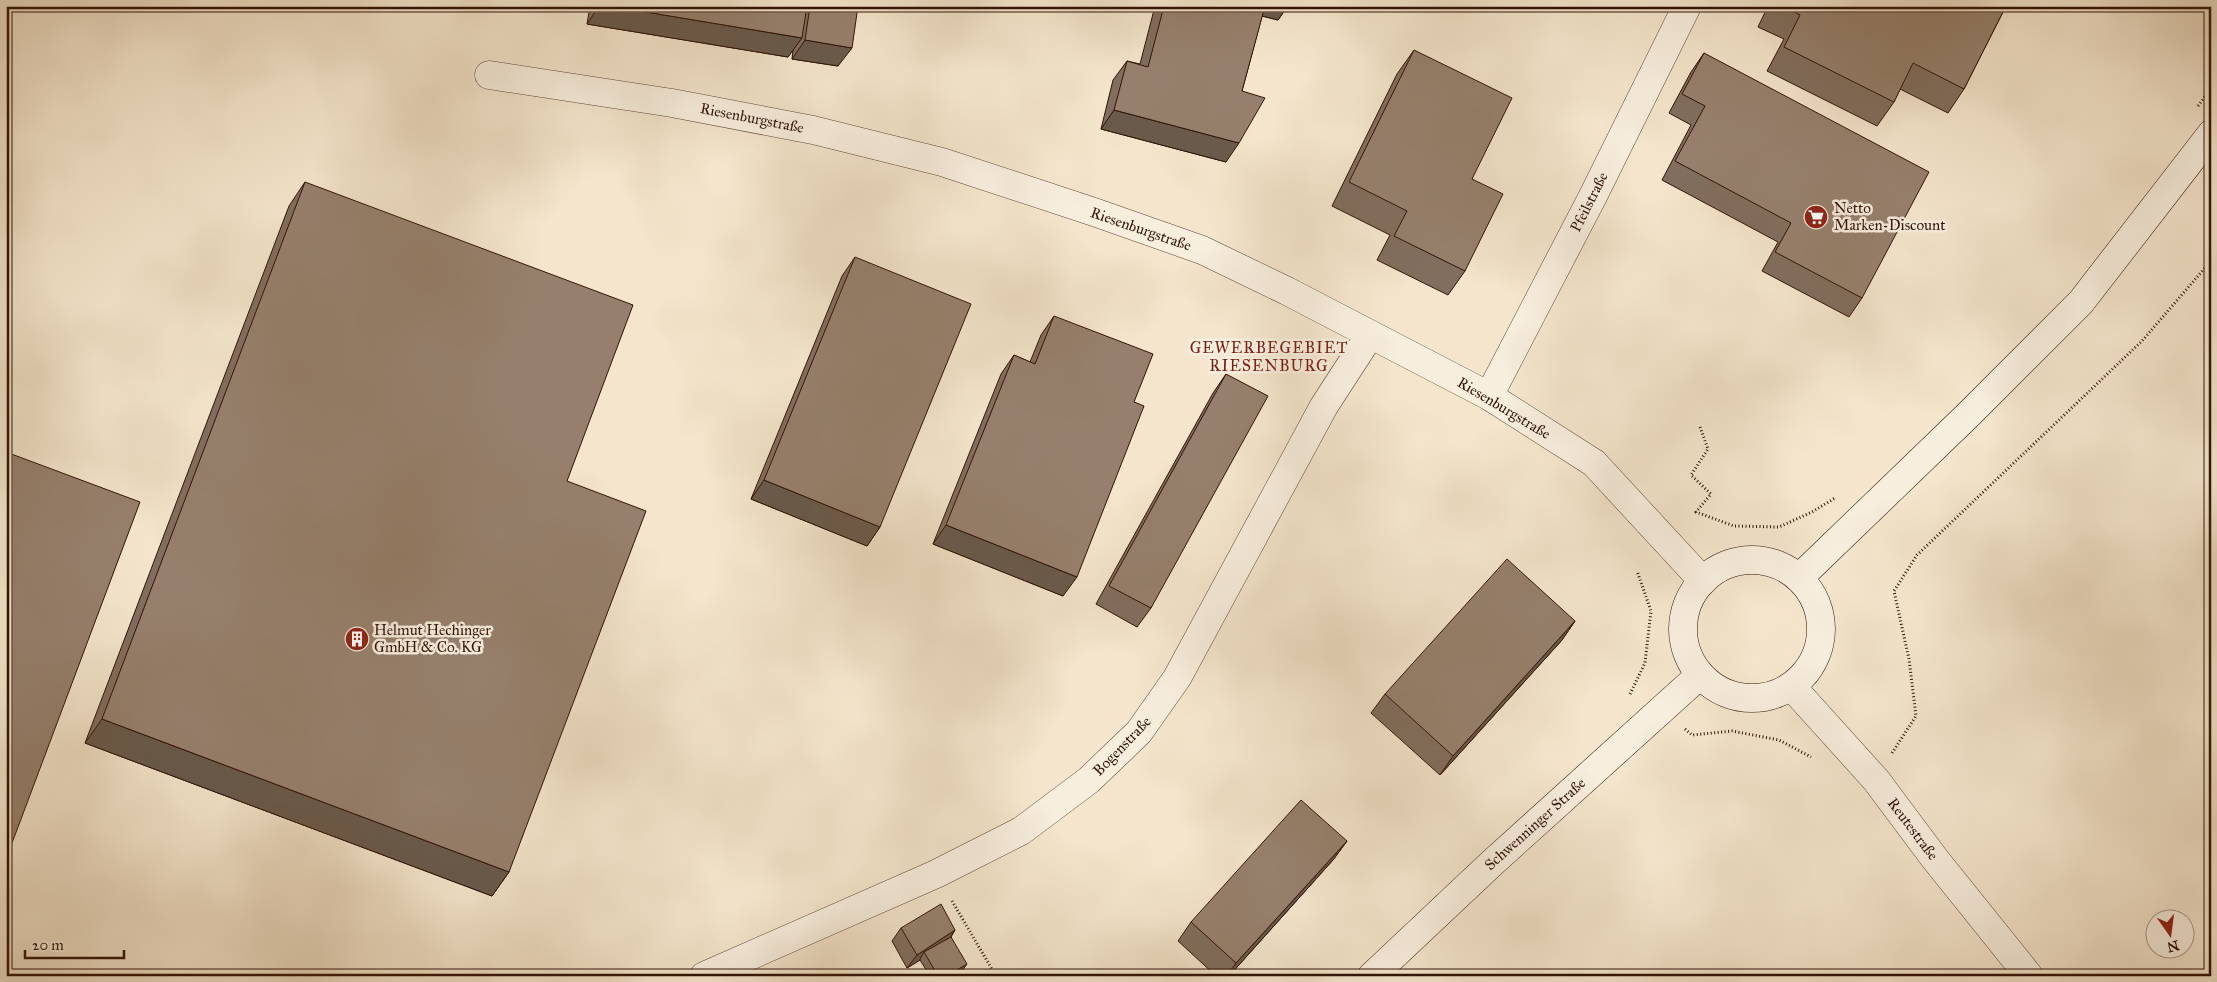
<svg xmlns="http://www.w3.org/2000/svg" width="2217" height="982" font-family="'IM FELL Great Primer',serif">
<rect width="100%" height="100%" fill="#f4e5cc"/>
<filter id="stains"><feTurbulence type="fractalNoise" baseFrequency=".004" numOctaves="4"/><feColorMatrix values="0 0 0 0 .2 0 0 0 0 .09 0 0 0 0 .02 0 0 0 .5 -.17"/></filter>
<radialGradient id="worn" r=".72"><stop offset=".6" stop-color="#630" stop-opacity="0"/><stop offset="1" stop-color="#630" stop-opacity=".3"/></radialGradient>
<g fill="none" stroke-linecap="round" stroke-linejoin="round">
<g stroke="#624838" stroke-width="29">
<g id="street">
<polyline points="489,75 672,103 813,130 942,162 1094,212 1202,250 1287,291 1489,396 1594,463 1703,581"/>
<polyline points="1489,396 1593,196 1687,6"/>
<polyline points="1792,687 1876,780 1935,859 2029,976"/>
<polyline points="704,976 936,874 1021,831 1089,780 1139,732 1177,678 1324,406 1370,335"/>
</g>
</g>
<g stroke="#311307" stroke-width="29">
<g id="secondary">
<circle cx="1752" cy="629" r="69"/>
<polyline points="1799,578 1967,416 2081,302 2211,134"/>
<polyline points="1372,976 1492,863 1700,675"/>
</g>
</g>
<g stroke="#311307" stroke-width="3" stroke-dasharray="1 2.5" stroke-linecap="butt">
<polyline points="2198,106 2211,88"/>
<polyline points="1700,427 1708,449 1691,475 1711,494 1696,512 1734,526 1779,527 1812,512 1835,498"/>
<polyline points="1630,694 1645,663 1651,611 1637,571"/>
<polyline points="1685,729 1692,735 1732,731 1779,740 1811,757"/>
<polyline points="1892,753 1916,716 1909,659 1894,591 1917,555 2142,341 2211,261"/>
<polyline points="952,901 996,976"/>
</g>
<use href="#street" stroke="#f8eede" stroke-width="28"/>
<use href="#secondary" stroke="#f8eede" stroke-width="28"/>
</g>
<g fill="#816e5e" stroke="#311307">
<polygon points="590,6 858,6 838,66 792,59 793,50 788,57 587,24"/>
<polygon points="1155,6 1288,6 1278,20 1262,16 1242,91 1226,162 1101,129 1113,80 1127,61 1140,64"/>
<polygon points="1768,6 2006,6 1964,89 1948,113 1900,89 1894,102 1877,126 1767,71 1784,39 1758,27"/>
<polygon points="1414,50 1472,179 1465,271 1448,295 1377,260 1390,235 1332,206 1397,74"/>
<polygon points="1704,53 1862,298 1849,317 1762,271 1778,242 1662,180 1691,125 1669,113 1691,72"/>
<polygon points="305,182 567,481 509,872 492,896 85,743 289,206"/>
<polygon points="855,257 880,527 867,546 751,499 842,276"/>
<polygon points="1054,316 1134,402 1063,596 933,544 1001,374 1014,355 1030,362 1041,335"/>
<polygon points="1226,374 1151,608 1137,627 1096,604 1213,393"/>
<polygon points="1575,621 1562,640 1440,775 1371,713 1385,694"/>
<polygon points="1347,841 1333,860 1229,976 1216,976 1178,941 1191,922"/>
<polygon points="901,928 955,930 951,937 962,971 954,976 930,976 920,960 907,968 892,941"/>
</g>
<g fill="#695a4c" stroke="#311307">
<polygon points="599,6 610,6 802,38 788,57 587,24"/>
<polygon points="1260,6 1284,6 1287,7 1278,20 1254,14"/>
<polygon points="805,40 852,48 838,66 792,59"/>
<polygon points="1114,110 1239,143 1226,162 1101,129"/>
<polygon points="764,480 880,527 867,546 751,499"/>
<polygon points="946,525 1077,577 1063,596 933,544"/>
<polygon points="1575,621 1562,640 1440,775 1453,756"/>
<polygon points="102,719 509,872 492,896 85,743"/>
<polygon points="1347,841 1333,860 1229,976 1227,976 1236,963"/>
<polygon points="955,930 946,944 924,952 920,959 920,960 907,968 917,955"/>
<polygon points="967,964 962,971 954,976 947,976"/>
</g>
<g fill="#96806d" stroke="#311307">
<polygon points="610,6 807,6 802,38"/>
<polygon points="810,6 858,6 852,48 805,40"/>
<polygon points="1164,6 1265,6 1242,91 1265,98 1239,143 1114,110 1127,61 1148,67"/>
<polygon points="1783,6 2006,6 1964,89 1913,63 1894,102 1784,47 1800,15"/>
<polygon points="1414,50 1512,98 1472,179 1503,194 1465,271 1394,236 1407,211 1349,182"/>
<polygon points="1704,53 1929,172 1862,298 1775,252 1791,223 1675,161 1705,106 1682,94"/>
<polygon points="305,182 633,305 567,481 646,511 509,872 102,719"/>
<polygon points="855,257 971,304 880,527 764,480"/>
<polygon points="1054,316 1153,354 1134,402 1144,406 1077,577 946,525 1014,355 1035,364"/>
<polygon points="1226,374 1268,396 1151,608 1109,586"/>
<polygon points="6,452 140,502 6,859"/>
<polygon points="1507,559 1575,621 1453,756 1385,694"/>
<polygon points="1301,800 1347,841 1236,963 1191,922"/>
<polygon points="941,904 955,930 917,955 901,928"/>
<polygon points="951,937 967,964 947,976 938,976 924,952"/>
</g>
<defs>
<g id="supermarket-disc" transform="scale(1.25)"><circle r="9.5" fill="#8f2418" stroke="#f8eede"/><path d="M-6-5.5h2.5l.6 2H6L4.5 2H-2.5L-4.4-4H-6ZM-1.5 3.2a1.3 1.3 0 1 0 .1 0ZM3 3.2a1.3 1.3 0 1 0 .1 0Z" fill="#fff"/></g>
<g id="building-disc" transform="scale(1.25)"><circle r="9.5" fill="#8f2418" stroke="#f8eede"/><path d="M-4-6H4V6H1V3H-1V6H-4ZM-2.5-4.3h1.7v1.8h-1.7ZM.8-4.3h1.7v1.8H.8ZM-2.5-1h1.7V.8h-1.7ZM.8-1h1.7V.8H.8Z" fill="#fff"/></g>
</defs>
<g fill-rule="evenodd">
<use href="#supermarket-disc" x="1816" y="217"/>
<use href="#building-disc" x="357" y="639"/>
</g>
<g text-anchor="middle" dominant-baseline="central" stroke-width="5" stroke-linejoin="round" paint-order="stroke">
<g font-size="15" fill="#311307" stroke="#f8eede">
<text transform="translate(752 118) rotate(11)">Riesenburgstraße</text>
<text transform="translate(1589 202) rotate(-63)">Pfeilstraße</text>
<text transform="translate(1141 229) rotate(19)">Riesenburgstraße</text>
<text transform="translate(1504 408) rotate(31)">Riesenburgstraße</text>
<text transform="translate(1122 746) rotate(-46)">Bogenstraße</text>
<text transform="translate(1535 824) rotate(-42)">Schwenninger Straße</text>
<text transform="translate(1913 829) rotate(53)">Reutestraße</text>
</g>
<g font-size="15" fill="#311307" stroke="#f8eede" text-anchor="start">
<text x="1834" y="208">Netto<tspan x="1834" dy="17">Marken-Discount</tspan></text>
<text x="374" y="630">Helmut Hechinger<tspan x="374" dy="17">GmbH &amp; Co. KG</tspan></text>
</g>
<g font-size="16" letter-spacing="1" fill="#7a1f14" stroke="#f8eede">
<text x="1269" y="347">GEWERBEGEBIET<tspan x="1269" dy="18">RIESENBURG</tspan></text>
</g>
</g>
<rect width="2217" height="982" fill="none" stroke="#f4e5cc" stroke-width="25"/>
<rect x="8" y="8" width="2202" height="967" fill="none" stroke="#311307" stroke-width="2.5"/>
<rect x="12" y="12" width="2192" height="957" fill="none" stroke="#311307"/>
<g transform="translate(2170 934) rotate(166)"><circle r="24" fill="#f8eede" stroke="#a89688"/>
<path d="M0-4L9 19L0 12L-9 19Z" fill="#8f2418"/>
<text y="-8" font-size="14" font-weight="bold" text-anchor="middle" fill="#311307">N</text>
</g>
<path d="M25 950v8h99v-8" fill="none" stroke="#311307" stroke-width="2.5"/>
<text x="32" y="950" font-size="15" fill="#311307" stroke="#f8eede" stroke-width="4" paint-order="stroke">20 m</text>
<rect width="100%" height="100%" filter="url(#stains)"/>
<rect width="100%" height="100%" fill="url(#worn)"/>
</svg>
